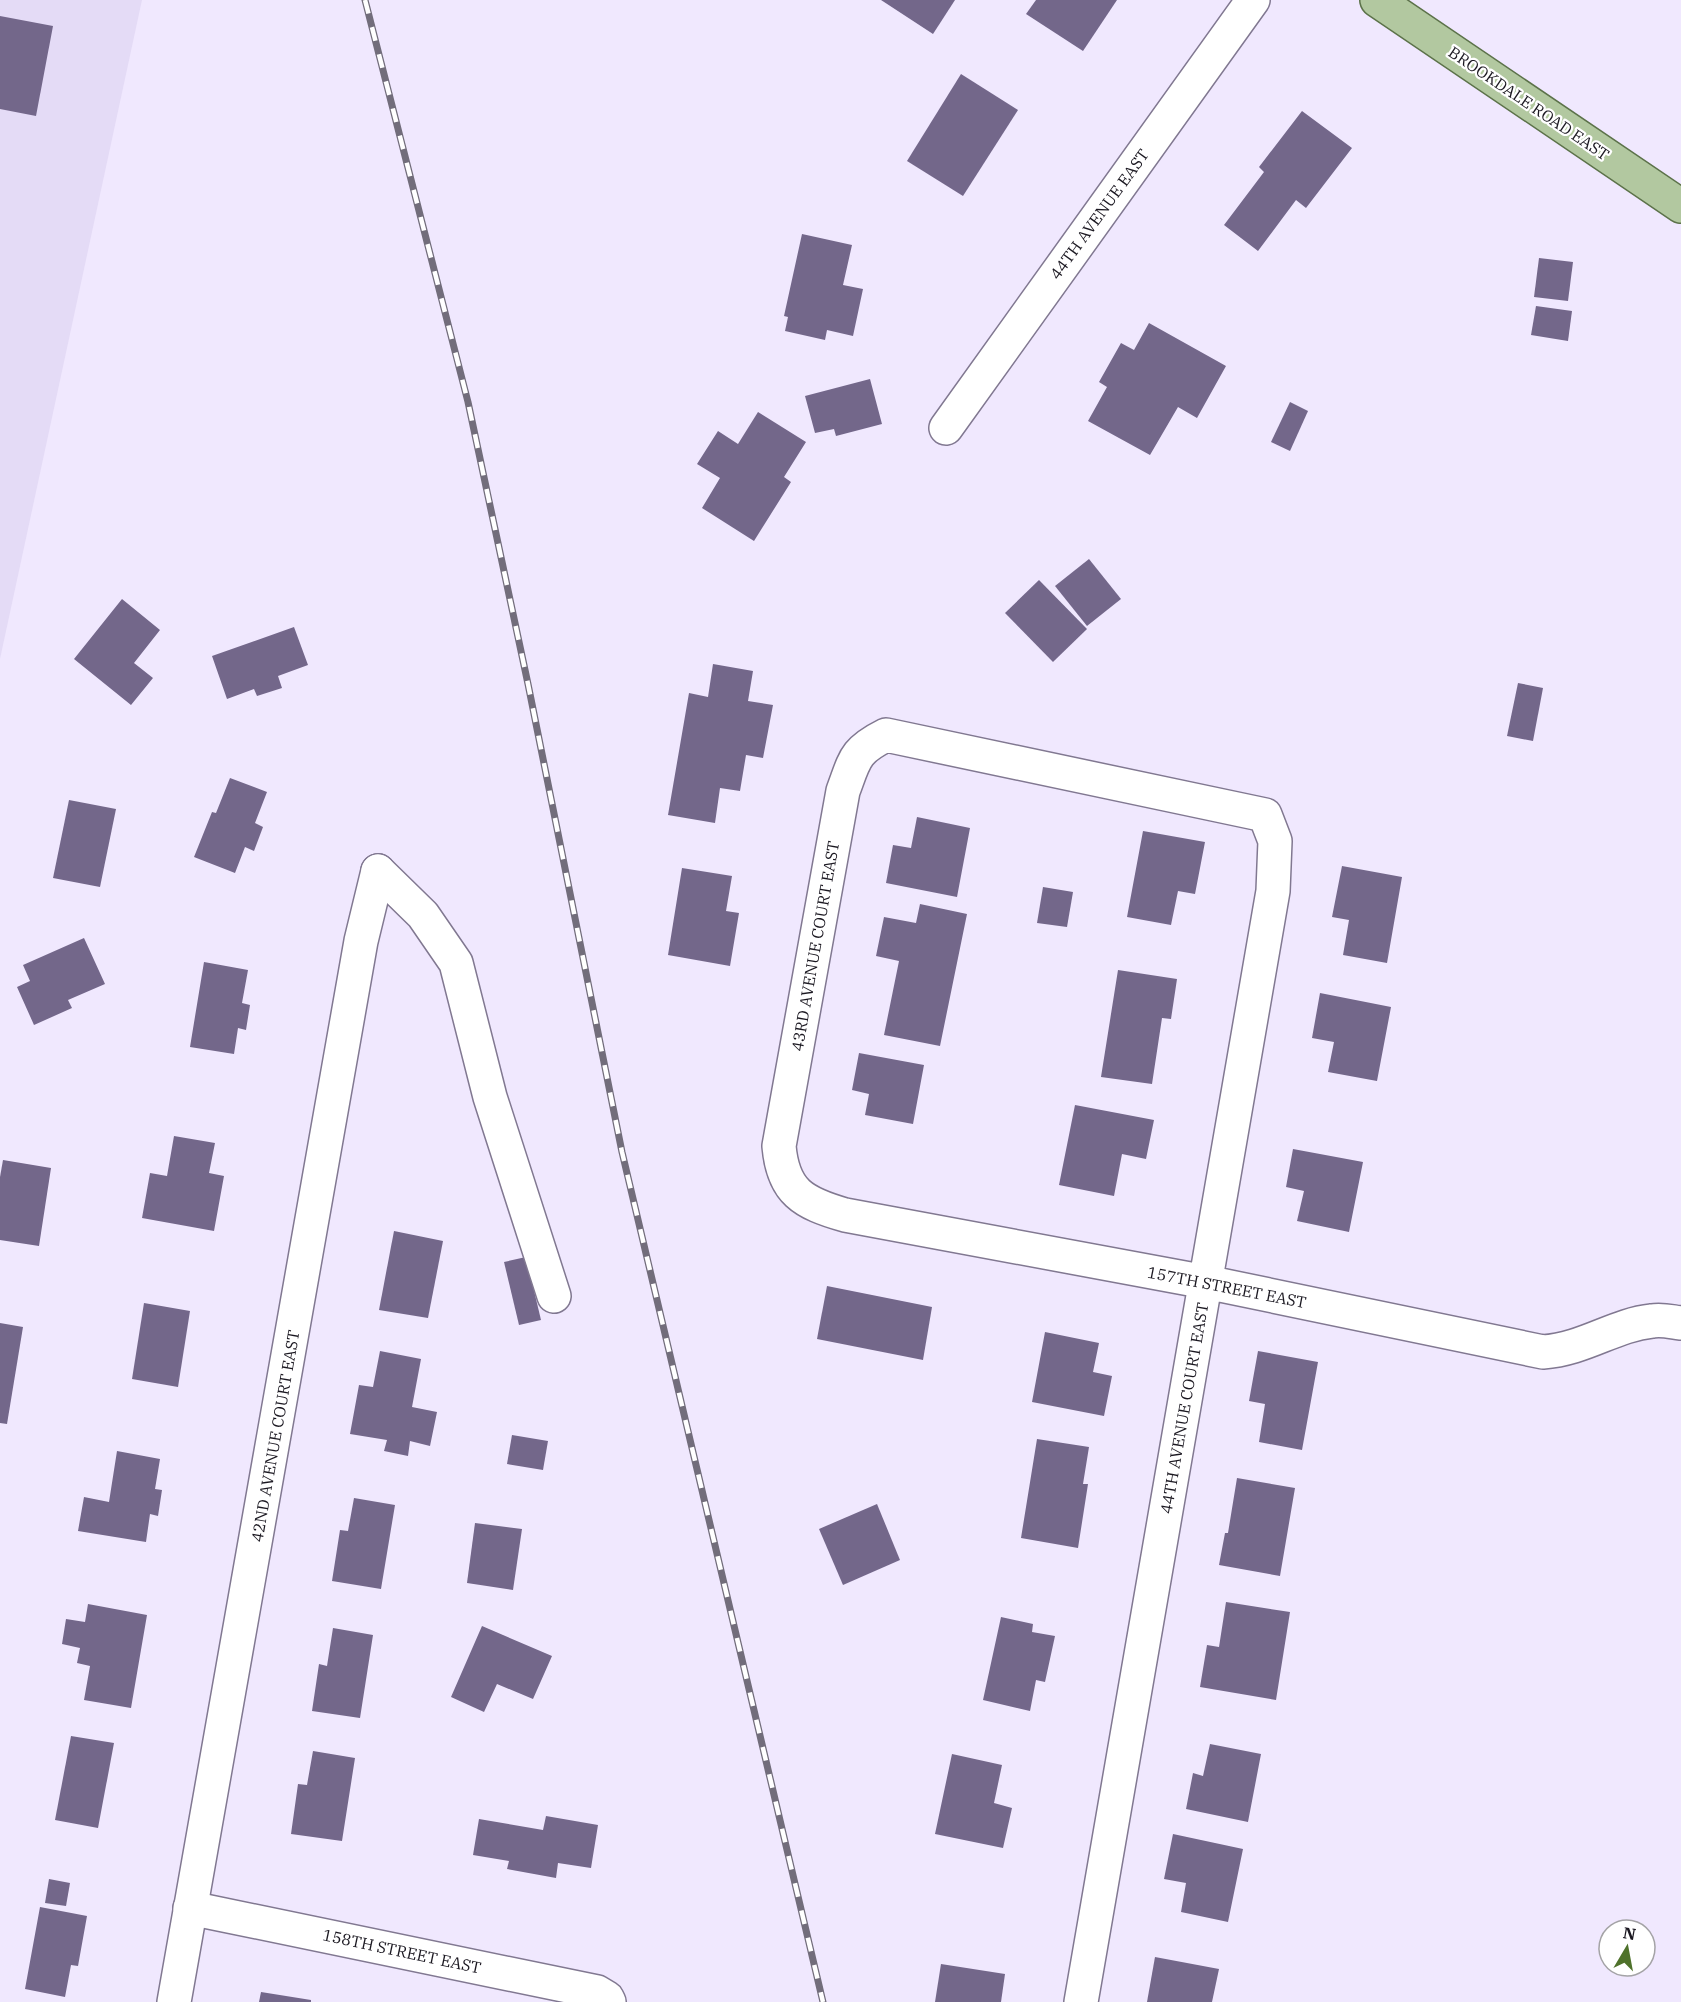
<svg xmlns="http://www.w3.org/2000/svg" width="1681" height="2002" font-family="'IBM Plex Serif',serif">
<rect width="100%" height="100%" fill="#f0e8fe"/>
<polygon fill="#e4dbf6" points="0,0 142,0 0,659"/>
<g fill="#73678a">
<polygon points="881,0 955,0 933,34"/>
<polygon points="1036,0 1117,0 1083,51 1026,14"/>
<polygon points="0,16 53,26 36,116 0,109"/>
<polygon points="961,74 1018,110 963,196 907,161"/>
<polygon points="1302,111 1352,148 1306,208 1296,200 1258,251 1224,225 1264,172 1259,167"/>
<polygon points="802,234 852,245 843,285 863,289 853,336 827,330 825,340 785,331 788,317 784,316"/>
<polygon points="1539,258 1573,262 1568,301 1534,297"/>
<polygon points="1536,306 1572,311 1568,341 1531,335"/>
<polygon points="1149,323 1226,366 1197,418 1178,407 1150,455 1088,421 1107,387 1099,382 1121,343 1134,350"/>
<polygon points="870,379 882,424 836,436 834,429 815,433 805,396"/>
<polygon points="1290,402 1308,411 1290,451 1271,442"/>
<polygon points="758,412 806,442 784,477 791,482 754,541 702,508 720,478 697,464 718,431 738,444"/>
<polygon points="1089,559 1121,599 1087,626 1055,586"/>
<polygon points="1039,580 1087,629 1053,662 1005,613"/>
<polygon points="122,599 160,630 134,663 153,678 131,705 74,659"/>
<polygon points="294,627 308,665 278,676 282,688 257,696 254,689 227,699 212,656"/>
<polygon points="713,664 753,671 748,701 773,705 763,758 746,755 740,791 720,788 715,823 668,815 689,693 708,697"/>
<polygon points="1518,683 1543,688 1533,741 1507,736"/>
<polygon points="230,778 267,792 255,823 263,827 254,851 245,847 235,873 194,857 212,812 216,813"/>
<polygon points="69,800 116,809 100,887 53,878"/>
<polygon points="917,817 970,828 957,897 886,883 893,845 911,848"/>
<polygon points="1143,831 1205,842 1195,894 1178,891 1171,925 1127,917"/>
<polygon points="1342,866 1402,877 1387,963 1343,955 1349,920 1332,917"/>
<polygon points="682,868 732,876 726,911 739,913 730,966 668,955"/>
<polygon points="1043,887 1073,892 1067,927 1037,923"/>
<polygon points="920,904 967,914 940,1046 884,1035 899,961 876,956 884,917 916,923"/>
<polygon points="84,938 105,984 68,1000 72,1008 34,1025 17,987 30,981 23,965"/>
<polygon points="204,962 248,970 242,1003 250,1005 246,1030 238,1028 234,1054 190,1047"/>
<polygon points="1118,970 1177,979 1171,1019 1162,1018 1152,1084 1101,1077"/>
<polygon points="1320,993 1391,1007 1377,1081 1328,1072 1334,1042 1312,1038"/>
<polygon points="859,1053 924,1065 913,1124 865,1115 869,1094 852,1090"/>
<polygon points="1075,1105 1154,1120 1146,1159 1122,1154 1114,1196 1059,1185"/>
<polygon points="174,1136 215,1143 209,1173 224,1176 214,1231 142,1218 150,1173 167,1176"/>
<polygon points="1293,1149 1363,1162 1349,1232 1297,1221 1304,1191 1286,1187"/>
<polygon points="3,1160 51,1168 39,1246 0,1240 0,1177"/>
<polygon points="394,1231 443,1241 428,1318 379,1310"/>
<polygon points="526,1257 541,1320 519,1325 504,1262"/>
<polygon points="827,1286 932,1307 923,1360 817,1339"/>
<polygon points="144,1303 190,1311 178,1387 132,1379"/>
<polygon points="0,1323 23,1327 7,1424 0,1423"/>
<polygon points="1045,1332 1099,1343 1093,1372 1112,1376 1104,1416 1032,1402"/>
<polygon points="380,1351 421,1359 412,1407 437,1412 430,1446 410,1441 408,1456 384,1451 387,1440 350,1434 359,1385 373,1387"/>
<polygon points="1258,1351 1318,1362 1302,1450 1259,1442 1265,1404 1249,1401"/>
<polygon points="512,1435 548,1441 543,1470 507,1464"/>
<polygon points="1037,1439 1089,1447 1083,1484 1088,1484 1078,1548 1021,1538"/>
<polygon points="117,1451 160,1459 155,1489 162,1490 158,1516 150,1514 146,1542 78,1531 84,1497 109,1502"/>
<polygon points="1237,1478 1295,1488 1280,1576 1219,1565 1225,1533 1228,1533"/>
<polygon points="354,1498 395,1505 381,1589 332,1581 340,1530 348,1531"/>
<polygon points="877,1504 900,1560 843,1585 819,1529"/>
<polygon points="475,1523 522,1529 513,1590 467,1583"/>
<polygon points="1226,1602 1290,1612 1276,1700 1200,1687 1207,1645 1219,1647"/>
<polygon points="88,1604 147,1615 131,1708 84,1700 90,1666 77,1663 80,1648 62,1644 66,1619 85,1622"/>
<polygon points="1001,1617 1033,1624 1032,1632 1055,1636 1045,1682 1036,1680 1030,1711 983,1700"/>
<polygon points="482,1626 552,1656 533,1699 497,1684 484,1712 451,1697"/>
<polygon points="333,1628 373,1635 360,1718 312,1711 319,1664 327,1666"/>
<polygon points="71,1736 114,1743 98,1828 55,1820"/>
<polygon points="1210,1744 1261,1754 1248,1822 1186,1809 1193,1773 1203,1776"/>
<polygon points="313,1751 355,1758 342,1841 291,1834 298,1784 307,1785"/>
<polygon points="952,1754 1002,1765 994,1803 1012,1808 1003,1848 935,1834"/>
<polygon points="546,1816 598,1825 591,1868 558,1863 556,1878 507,1869 509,1861 473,1855 479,1819 543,1830"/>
<polygon points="1173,1834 1243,1849 1228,1922 1181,1912 1186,1883 1164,1879"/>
<polygon points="49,1879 70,1883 66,1906 45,1903"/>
<polygon points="40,1907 87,1916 78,1966 71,1965 65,1997 25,1989"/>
<polygon points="1155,1957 1219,1969 1212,2002 1147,2002"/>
<polygon points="941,1964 1005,1974 1001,2002 935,2002"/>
<polygon points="261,1992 311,2000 311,2002 259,2002"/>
</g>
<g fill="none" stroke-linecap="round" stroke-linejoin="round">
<g stroke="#817891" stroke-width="36">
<g id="minor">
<polyline points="946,428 1253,0"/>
<polyline points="378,871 423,915 456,963 490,1097 554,1296"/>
<polyline points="190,1908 597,1992 607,1998 609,2002"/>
<polyline points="174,2002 361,941 378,871"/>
<path d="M 1081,2002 L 1273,891 L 1275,841 L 1265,815 L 886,735 C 854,751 855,759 843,791 L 779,1146 C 783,1192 803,1203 845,1215 L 1206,1282 L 1543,1352 C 1585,1349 1614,1325 1652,1321 C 1662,1319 1672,1322 1681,1323"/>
</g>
</g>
<g stroke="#5c724a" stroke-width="36">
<polyline id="major" points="1377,0 1681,206"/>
</g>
<use href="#minor" stroke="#fff" stroke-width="33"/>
<use href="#major" stroke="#b2c8a0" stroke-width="33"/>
<g stroke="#726d7b" stroke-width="7">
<polyline id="rail" points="365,0 468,402 528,684 622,1152 823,2002"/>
</g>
<use href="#rail" stroke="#fff" stroke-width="4.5" stroke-dasharray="14" stroke-linecap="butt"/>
</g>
<g text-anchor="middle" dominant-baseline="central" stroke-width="4.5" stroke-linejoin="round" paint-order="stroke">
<g font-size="16" fill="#1b1821" stroke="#fff">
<text transform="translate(1529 103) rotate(34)">BROOKDALE ROAD EAST</text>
<text transform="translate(1099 214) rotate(-54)">44TH AVENUE EAST</text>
<text transform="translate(815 946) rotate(-80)">43RD AVENUE COURT EAST</text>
<text transform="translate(1227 1287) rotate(11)">157TH STREET EAST</text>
<text transform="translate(1184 1408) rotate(-80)">44TH AVENUE COURT EAST</text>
<text transform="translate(275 1436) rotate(-80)">42ND AVENUE COURT EAST</text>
<text transform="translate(402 1951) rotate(12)">158TH STREET EAST</text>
</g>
</g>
<g transform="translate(1627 1948) rotate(10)"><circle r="28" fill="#ffffff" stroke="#a4a3a6" stroke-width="1.5"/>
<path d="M0-4.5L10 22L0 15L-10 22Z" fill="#4f722b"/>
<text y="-9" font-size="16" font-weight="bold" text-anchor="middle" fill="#1b1821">N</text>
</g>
</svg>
